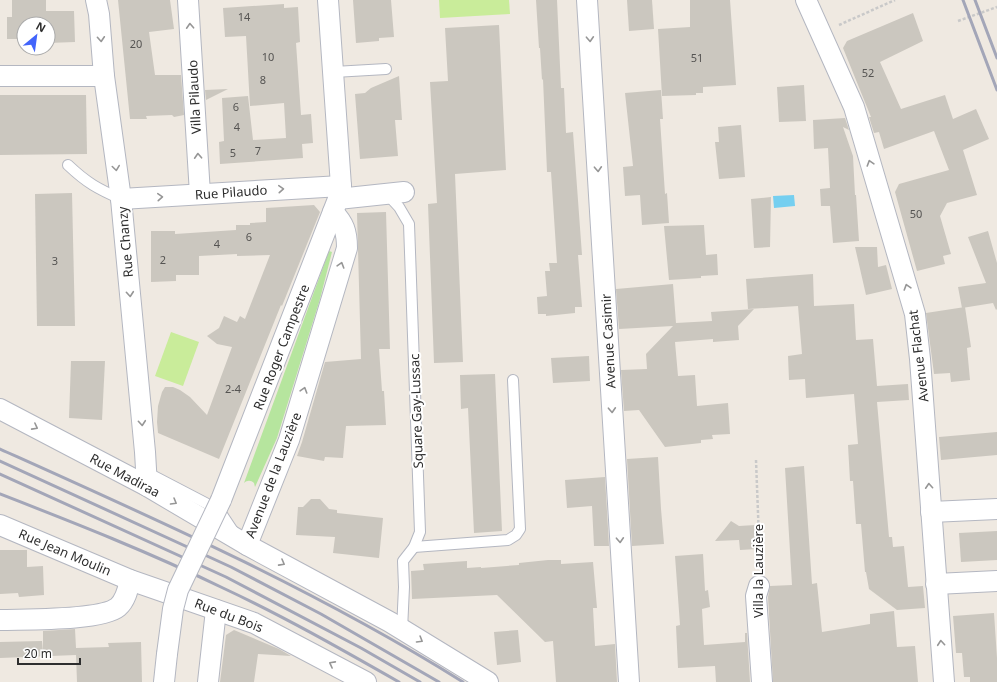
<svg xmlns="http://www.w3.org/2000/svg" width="997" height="682" font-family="'Noto Sans',sans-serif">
<rect width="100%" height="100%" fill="#efe9e1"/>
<path fill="#b6e59e" d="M 329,251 L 332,252 L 320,299 L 277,438 L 255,487 L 254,483 C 251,480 247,480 244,483 Z"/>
<g fill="#c9ec9a">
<polygon points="439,0 509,0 510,14 440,18"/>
<polygon points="171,332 199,342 183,386 155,376"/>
</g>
<polygon fill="#75cff0" points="794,195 795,206 774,208 773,196"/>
<g fill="#cbc7bf">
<polygon points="12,0 46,0 46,11 74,11 75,42 48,43 48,24 24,24 24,39 7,39 7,17 12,17"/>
<polygon points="118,0 170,0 174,29 149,32 155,75 181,75 184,115 174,117 172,115 146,116 147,119 130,119"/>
<polygon points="353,0 391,0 394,37 379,38 379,41 356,43"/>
<polygon points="536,0 557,0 561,88 564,88 566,133 573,132 582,255 578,255 582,307 575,307 575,313 546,316 546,314 538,314 537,297 547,296 545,271 550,271 549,263 557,263 551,172 547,172 543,79 542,80 540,48 539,48"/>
<polygon points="627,0 652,0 654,29 629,31"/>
<polygon points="690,0 730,0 736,85 703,87 703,93 696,93 696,95 662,96 658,29 690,27"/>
<polygon points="284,4 284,8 298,7 300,42 296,43 301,115 311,114 313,143 302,144 303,158 220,164 219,142 224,141 222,98 248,96 253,140 286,138 284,103 250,106 246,36 225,37 223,8"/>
<polygon points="913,13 923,41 880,62 901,109 945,95 953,119 976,109 989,139 963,150 977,195 947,203 940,216 951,254 943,256 945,264 917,271 895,192 899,184 949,170 934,131 884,149 879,132 874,133 869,117 871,117 843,48 847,41"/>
<polygon points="499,25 506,170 455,174 463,362 434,363 428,204 437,203 430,82 448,81 445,28"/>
<polygon points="399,76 402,120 395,120 398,156 360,159 355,94 365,93 371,88"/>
<polygon points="804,85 806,121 779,122 777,87"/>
<polygon points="228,89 206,100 205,90"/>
<polygon points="661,90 663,119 660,119 665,194 667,193 669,223 642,225 640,195 625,196 623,167 633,166 625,93"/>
<polygon points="0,95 86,95 87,154 0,155"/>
<polygon points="845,118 849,130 843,127 853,156 855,195 856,195 859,241 833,243 830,206 821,206 820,189 830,188 828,148 814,149 813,120"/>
<polygon points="741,125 745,177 719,179 715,142 719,142 718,127"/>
<polygon points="72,193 75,326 37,326 35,194"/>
<polygon points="771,197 770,247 754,248 751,199"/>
<polygon points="314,205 320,212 282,306 281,305 219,459 158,433 157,422 158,406 162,392 165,387 173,387 180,390 190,397 207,415 232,347 217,344 207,336 219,328 224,316 237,322 240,316 245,319 270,255 237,256 237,254 199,256 199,275 176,275 176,281 151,282 151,231 175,231 175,234 236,230 236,225 250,225 250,223 266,222 266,208"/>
<polygon points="386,212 390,349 379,349 382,391 384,391 386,425 346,426 343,458 325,457 324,461 297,456 302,442 325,362 361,359 357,213"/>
<polygon points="704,225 706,255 717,254 718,275 701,276 701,278 669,280 664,226"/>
<polygon points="988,231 997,263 997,309 996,310 993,303 962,308 958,287 986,283 968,237"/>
<polygon points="855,247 877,247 878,267 886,265 892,289 866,295"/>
<polygon points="813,274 814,306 854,304 856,340 873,339 877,386 908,384 909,400 877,402 889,537 892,537 893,547 904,546 908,587 923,586 925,608 897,610 869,589 866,572 865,572 861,524 856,524 853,481 850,481 848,445 858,444 854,394 806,398 805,379 789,380 788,356 802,354 798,306 748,309 746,279"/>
<polygon points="673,284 676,323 712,321 711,312 754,309 738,326 739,340 713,342 713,339 675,342 678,376 695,375 697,406 728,403 730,434 712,435 713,439 701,440 701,443 665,447 639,410 624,411 621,370 647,369 646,354 673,326 619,329 616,289"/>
<polygon points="965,307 971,347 967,348 970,380 951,382 950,373 934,374 926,313"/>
<polygon points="589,356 590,381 553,383 551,358"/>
<polygon points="71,361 105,361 102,420 69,418"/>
<polygon points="495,374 502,531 474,533 468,408 461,409 460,375"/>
<polygon points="997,432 997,455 941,460 939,437"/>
<polygon points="658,457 661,509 664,544 632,546 627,459"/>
<polygon points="804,466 812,584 817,583 822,632 870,624 870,614 894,611 897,647 915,646 918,682 773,682 768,597 770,586 792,585 785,468"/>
<polygon points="605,477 609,546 594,546 592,506 567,508 565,480"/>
<polygon points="311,499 320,499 329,509 337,510 337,513 383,518 379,558 333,553 335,537 296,535 298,507 303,507"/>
<polygon points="731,521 739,526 755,525 756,535 762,538 756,539 757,549 740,550 739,540 715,541"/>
<polygon points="997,531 997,560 961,562 959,533"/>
<polygon points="0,550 27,550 27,567 43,566 44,595 19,597 18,593 0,594"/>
<polygon points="703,554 705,591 708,590 710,607 702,609 704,645 745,642 745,633 747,633 750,682 716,682 715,666 678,668 676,626 680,625 675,556"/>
<polygon points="548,560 561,560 561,564 593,562 597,608 593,608 595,646 615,644 617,682 556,682 553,641 545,642 497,595 412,599 411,571 424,570 423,564 467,561 467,568 481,567 481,568 519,565 519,563"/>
<polygon points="994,613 997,658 997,682 970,682 970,677 964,677 962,653 956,653 953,616"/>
<polygon points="75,629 76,648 109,647 108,643 141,642 142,682 77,682 76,655 0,658 0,642 42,641 43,652 43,631"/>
<polygon points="234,630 279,649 291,656 258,654 254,682 220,682 226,635"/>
<polygon points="518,630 521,662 497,665 494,632"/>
</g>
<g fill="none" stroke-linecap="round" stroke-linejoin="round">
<g stroke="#b4b7c1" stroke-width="12">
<g id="lane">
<polyline points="334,72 386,69"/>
<path d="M 68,165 C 87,183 98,189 121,199"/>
<polyline points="387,194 399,207 409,224 420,532 414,547 403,561 404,587 402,630"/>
<polyline points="146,472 219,510 235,534"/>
<polyline points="414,547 508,540 516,535 520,529 513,380"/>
</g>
</g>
<g stroke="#b4b7c1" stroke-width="22">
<g id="street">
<polyline points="96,0 99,14 104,76 121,199 145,452 147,486"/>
<polyline points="188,0 200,194"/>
<polyline points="587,0 629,682"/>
<polyline points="806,0 854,107 915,314 920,359 944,682"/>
<polyline points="0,76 104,76"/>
<polyline points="121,199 341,186"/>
<polyline points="338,199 404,192"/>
<polyline points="0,409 147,486 247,545 390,622 488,682"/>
<polyline points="221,500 338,199 341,186 328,0"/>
<polyline points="931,512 997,509"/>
<polyline points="0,525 130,580 254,623 366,682"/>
<path d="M 247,545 L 289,440 L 347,248 C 347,232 344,223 333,212"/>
<polyline points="936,584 997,581"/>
<polyline points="759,586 756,596 762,682"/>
<path d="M 0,620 C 24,619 101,621 118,607 C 126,600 128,589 130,580"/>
<polyline points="164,682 167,654"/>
<polyline points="208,682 216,610"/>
</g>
</g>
<g stroke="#c9c9c9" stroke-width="2.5" stroke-dasharray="3 2" stroke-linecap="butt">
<polyline points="958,21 997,7"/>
<polyline points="839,25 895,0"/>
<polyline points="756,460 760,566"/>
</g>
<use href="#lane" stroke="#fff" stroke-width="10"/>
<use href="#street" stroke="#fff" stroke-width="20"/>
<g stroke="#a3a6b8" stroke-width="3">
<polyline points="963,0 997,90"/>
<polyline points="975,0 997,58"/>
<path d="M 0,449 C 158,520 316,590 463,682"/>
<polyline points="0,461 231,567 321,614 439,682"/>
<polyline points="0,474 226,577 361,648 420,682"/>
<path d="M 0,494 C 75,523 151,553 223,588 C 283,616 341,649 399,682"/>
</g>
<g stroke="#b4b7c1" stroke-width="22" stroke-linecap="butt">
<polyline id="street-bridge" points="167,654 173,609 178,590 221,500"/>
</g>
<use href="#street-bridge" stroke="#fff" stroke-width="20"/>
</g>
<defs><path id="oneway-chevron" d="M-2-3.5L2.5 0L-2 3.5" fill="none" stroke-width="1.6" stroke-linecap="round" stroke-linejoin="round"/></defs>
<g stroke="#969696">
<use href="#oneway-chevron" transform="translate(190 26) rotate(-93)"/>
<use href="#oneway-chevron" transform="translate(101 39) rotate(86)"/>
<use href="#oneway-chevron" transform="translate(590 39) rotate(87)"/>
<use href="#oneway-chevron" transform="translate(198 156) rotate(-93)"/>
<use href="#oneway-chevron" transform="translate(870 163) rotate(-107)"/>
<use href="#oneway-chevron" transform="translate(116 168) rotate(82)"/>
<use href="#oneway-chevron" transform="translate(598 169) rotate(87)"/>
<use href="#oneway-chevron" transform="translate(281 189) rotate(-4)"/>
<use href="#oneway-chevron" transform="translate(160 197) rotate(-4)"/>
<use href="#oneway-chevron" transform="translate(341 265) rotate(-73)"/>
<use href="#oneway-chevron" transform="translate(907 287) rotate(-107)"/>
<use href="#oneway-chevron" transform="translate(130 294) rotate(85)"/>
<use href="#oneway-chevron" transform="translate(304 390) rotate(-73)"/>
<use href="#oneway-chevron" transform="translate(612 410) rotate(87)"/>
<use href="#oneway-chevron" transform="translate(142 423) rotate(85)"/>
<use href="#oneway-chevron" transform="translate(35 427) rotate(28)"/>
<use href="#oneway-chevron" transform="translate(929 486) rotate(-94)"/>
<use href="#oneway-chevron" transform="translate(174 502) rotate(30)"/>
<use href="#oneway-chevron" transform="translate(620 540) rotate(87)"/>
<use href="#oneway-chevron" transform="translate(282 563) rotate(29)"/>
<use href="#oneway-chevron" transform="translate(420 640) rotate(31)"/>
<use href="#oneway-chevron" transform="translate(941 643) rotate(-95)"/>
<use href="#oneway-chevron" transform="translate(332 664) rotate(-152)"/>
</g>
<g text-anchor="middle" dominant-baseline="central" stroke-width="4" stroke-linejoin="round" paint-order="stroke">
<g font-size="11" fill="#555452">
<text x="244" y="16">14</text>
<text x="136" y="43">20</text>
<text x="268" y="56">10</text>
<text x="697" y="57">51</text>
<text x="868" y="72">52</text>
<text x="263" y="79">8</text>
<text x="236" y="106">6</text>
<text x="237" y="126">4</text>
<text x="258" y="150">7</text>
<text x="233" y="152">5</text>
<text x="916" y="213">50</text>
<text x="249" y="236">6</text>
<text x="217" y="243">4</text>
<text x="163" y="259">2</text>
<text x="55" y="260">3</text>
<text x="233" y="388">2-4</text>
</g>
<g font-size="13" fill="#2e2e2e" stroke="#fff">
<text transform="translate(194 97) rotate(-93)">Villa Pilaudo</text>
<text transform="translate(231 192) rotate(-4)">Rue Pilaudo</text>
<text transform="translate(125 242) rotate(-95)">Rue Chanzy</text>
<text transform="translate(608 341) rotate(-93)">Avenue Casimir</text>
<text transform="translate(281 347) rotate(-69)">Rue Roger Campestre</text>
<text transform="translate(918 356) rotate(-97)">Avenue Flachat</text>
<text transform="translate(416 411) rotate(-92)">Square Gay-Lussac</text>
<text transform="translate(125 475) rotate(28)">Rue Madiraa</text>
<text transform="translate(273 475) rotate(-69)">Avenue de la Lauzière</text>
<text transform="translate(65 552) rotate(23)">Rue Jean Moulin</text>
<text transform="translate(758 571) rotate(-90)">Villa la Lauzière</text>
<text transform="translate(229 615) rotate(21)">Rue du Bois</text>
</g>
</g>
<g transform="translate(36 36) rotate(29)"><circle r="19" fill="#ffffff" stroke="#ababab"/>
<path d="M0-3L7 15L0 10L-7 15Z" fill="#4264fb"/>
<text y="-6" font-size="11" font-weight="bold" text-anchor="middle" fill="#2e2e2e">N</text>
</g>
<path d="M18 658v6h62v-6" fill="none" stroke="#2e2e2e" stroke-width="2"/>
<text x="24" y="658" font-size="12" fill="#2e2e2e" stroke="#ffffff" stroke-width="3" paint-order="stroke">20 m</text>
</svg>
